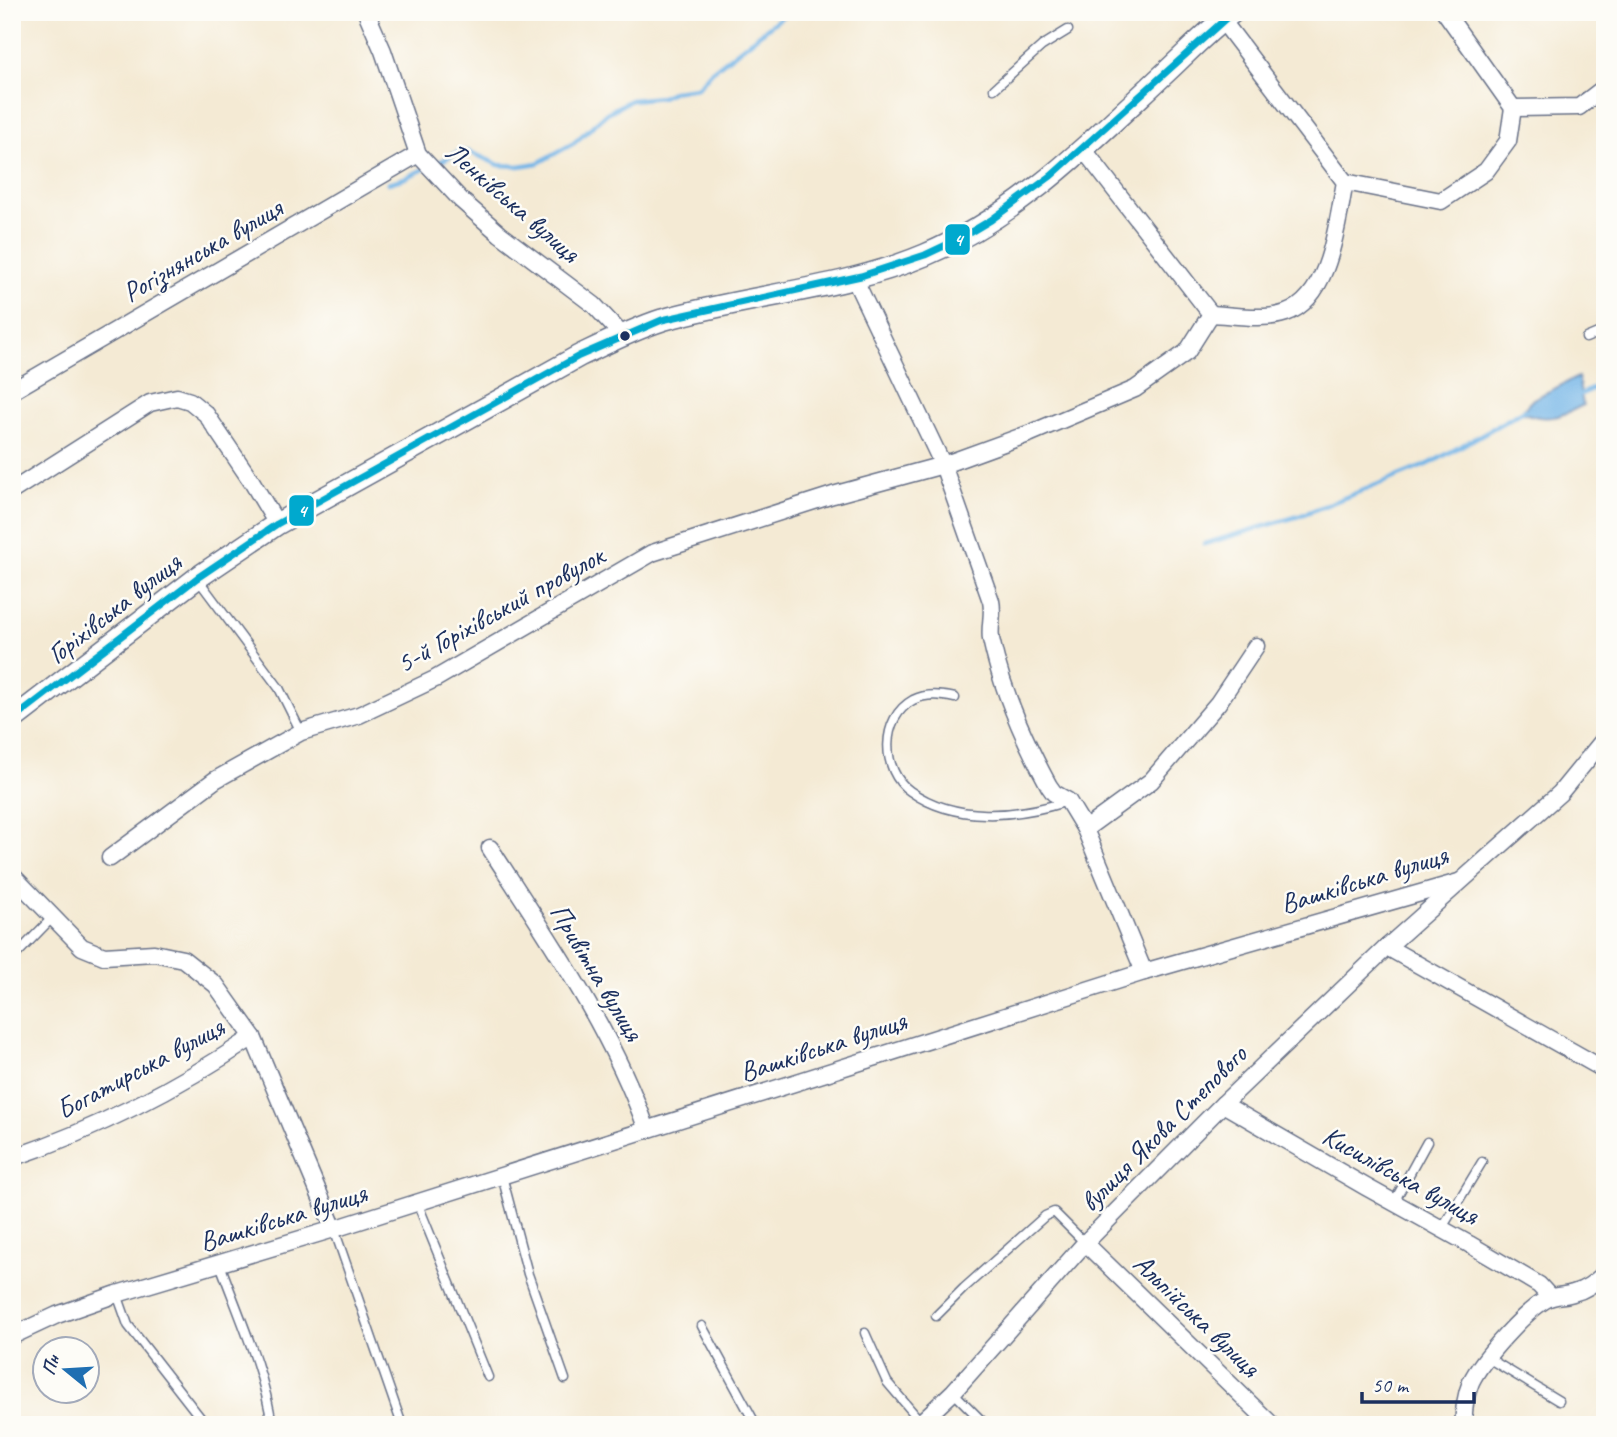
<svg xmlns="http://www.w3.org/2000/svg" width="1617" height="1437" font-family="Caveat,sans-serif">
<rect width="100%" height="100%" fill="#fdfcf7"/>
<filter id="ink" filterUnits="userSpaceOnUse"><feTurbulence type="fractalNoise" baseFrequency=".0143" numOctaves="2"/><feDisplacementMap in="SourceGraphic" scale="14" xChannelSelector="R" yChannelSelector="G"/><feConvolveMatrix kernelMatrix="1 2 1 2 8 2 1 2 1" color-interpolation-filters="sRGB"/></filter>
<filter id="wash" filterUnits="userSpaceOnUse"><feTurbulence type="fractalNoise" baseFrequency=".00686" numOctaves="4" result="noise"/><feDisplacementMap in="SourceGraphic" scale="28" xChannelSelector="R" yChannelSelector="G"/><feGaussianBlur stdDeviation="1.57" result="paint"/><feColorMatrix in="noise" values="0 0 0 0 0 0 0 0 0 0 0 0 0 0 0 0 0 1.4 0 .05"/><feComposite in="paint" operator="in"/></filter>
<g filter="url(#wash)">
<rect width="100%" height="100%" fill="#f4ead4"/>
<path fill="#71b4e7" stroke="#4672a2" stroke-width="2" d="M 1578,377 L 1583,405 C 1559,418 1547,422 1521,412 L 1533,399 Z"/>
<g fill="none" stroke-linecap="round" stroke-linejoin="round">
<g stroke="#71b4e7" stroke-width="4.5">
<polyline points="434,165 460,151 470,152 499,165 519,166 538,163 574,143 607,113 631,100 661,97 674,91 697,88 712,71 788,12"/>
<polyline points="388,183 405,178 426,168"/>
<polyline points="1577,396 1605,383"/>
<polyline points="1204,544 1299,516 1431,463 1525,410"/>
</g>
</g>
</g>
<g filter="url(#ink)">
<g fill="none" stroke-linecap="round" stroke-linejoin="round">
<g stroke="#677087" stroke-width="11">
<g id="service">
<polyline points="994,89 1042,46 1068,30"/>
<polyline points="1586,338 1605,330"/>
<polyline points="197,578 279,688 301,732"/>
<path d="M 955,698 C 941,695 927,693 913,700 C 880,718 881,771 910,791 C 955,823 1016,817 1065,802"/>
<polyline points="12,959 53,917"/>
<polyline points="502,1176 528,1274 565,1379"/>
<polyline points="417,1202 488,1377"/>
<polyline points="1394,1202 1427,1142"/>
<polyline points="1442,1228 1482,1162"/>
<polyline points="334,1229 402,1425"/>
<path d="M 220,1264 C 239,1316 264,1370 272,1425"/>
<polyline points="117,1294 128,1325 206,1425"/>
<polyline points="936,1316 964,1288 1045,1216 1054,1212 1085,1243"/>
<polyline points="702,1326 756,1425"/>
<polyline points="865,1333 887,1382 921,1422"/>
<polyline points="1488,1358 1559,1401"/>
<polyline points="953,1392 986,1425"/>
</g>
</g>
<g stroke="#677087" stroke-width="19">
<g id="minor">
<polyline points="366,12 383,51 418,154 461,200 500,234 594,305 622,335"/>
<polyline points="1513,108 1579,107 1605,87"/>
<polyline points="1345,182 1441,201 1486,171 1508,141 1513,108 1445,12"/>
<path d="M 854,278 L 943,465 L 991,601 C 994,614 989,626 991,639 C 1002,691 1024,740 1049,786 L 1054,793 L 1068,801 L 1085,829 L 1144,972"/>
<path d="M 1211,314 C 1234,315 1263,321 1286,313 C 1331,297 1337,222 1345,182 L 1222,20"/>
<polyline points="12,391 418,154"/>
<polyline points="12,491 150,403 177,397 190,401 206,414 252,482 277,524"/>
<polyline points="1085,829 1151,781 1218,703 1256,646"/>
<path d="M 490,848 C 548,938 611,1028 647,1130"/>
<polyline points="110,858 215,780 301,732 359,715 435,679 652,553 833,495 943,465 1031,433 1135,389 1187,352 1211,314 1084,150"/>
<polyline points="12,875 82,947 104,956 154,953 183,959 216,985 253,1037 334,1229"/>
<polyline points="1387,947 1605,1070"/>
<polyline points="1223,1104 1366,1187 1469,1244 1539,1285 1550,1297"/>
<path d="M 12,1158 C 97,1129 179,1087 253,1037"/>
<polyline points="1085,1243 1272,1425"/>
<polyline points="12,1336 57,1315 117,1294 334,1229 1144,972 1459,882"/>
<polyline points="918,1425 953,1392 1085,1243 1223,1104 1387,947 1560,793 1605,738"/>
<path d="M 1463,1425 C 1464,1410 1465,1396 1471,1382 C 1482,1359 1525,1311 1547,1299 C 1555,1295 1565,1296 1573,1293 C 1586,1290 1596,1282 1605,1273"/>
</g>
</g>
<g stroke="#677087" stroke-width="24">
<path id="tertiary" d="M 12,720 L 197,578 L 277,524 L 579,356 C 606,343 634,329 662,320 C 749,295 842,290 925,255 C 1018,216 1089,144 1162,76 C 1185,55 1207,31 1233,12"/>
</g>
<use href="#service" stroke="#fff" stroke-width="8"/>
<use href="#minor" stroke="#fff" stroke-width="16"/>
<use href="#tertiary" stroke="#fff" stroke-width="21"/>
<g stroke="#fdfcf7" stroke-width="12">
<polyline id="bus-1" points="12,720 197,578 277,524 579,356 662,320 861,276 925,255 959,239 991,220 1051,176 1233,12"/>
</g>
<use href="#bus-1" stroke="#00a9ce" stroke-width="7"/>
</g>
</g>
<circle fill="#1b2f5e" stroke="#fdfcf7" stroke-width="2.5" cx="625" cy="336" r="6"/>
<g text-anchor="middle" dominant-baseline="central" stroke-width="5" stroke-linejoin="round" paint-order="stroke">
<g font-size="28" fill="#1b2f5e" stroke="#fdfcf7">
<text transform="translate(513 202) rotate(41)">Ленківська вулиця</text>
<text transform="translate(202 250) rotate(-30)">Рогізнянська вулиця</text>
<text transform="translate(114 608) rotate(-38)">Горіхівська вулиця</text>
<text transform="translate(500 609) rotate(-29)">5-й Горіхівський провулок</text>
<text transform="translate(1364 879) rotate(-17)">Вашківська вулиця</text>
<text transform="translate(597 972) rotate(59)">Привітна вулиця</text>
<text transform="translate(823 1046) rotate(-18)">Вашківська вулиця</text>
<text transform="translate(140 1068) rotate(-28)">Богатирська вулиця</text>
<text transform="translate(1163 1128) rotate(-45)">вулиця Якова Степового</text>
<text transform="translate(1401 1175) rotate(29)">Кисилівська вулиця</text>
<text transform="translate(283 1217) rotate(-17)">Вашківська вулиця</text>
<text transform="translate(1197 1315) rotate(44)">Альпійська вулиця</text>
</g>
</g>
<g stroke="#fdfcf7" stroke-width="2.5">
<rect x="944" y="223" width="27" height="33" rx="7" fill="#00a9ce"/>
<rect x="288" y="494" width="27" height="33" rx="7" fill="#00a9ce"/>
</g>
<g font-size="19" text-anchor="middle" font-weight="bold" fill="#fff">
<text x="958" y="246">4</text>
<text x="302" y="517">4</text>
</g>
<rect width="1617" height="1437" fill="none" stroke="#fdfcf7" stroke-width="42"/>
<g transform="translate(66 1370) rotate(288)"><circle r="33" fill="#fdfcf7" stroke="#a3aaba" stroke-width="2"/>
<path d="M0-5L12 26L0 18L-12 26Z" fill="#1f6fb2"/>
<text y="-10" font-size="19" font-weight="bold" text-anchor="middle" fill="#1b2f5e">Пн</text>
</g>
<path d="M1362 1392v10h112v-10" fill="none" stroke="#1b2f5e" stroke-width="3.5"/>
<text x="1372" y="1392" font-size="21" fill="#1b2f5e" stroke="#fdfcf7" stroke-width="5" paint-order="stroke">50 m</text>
</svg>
